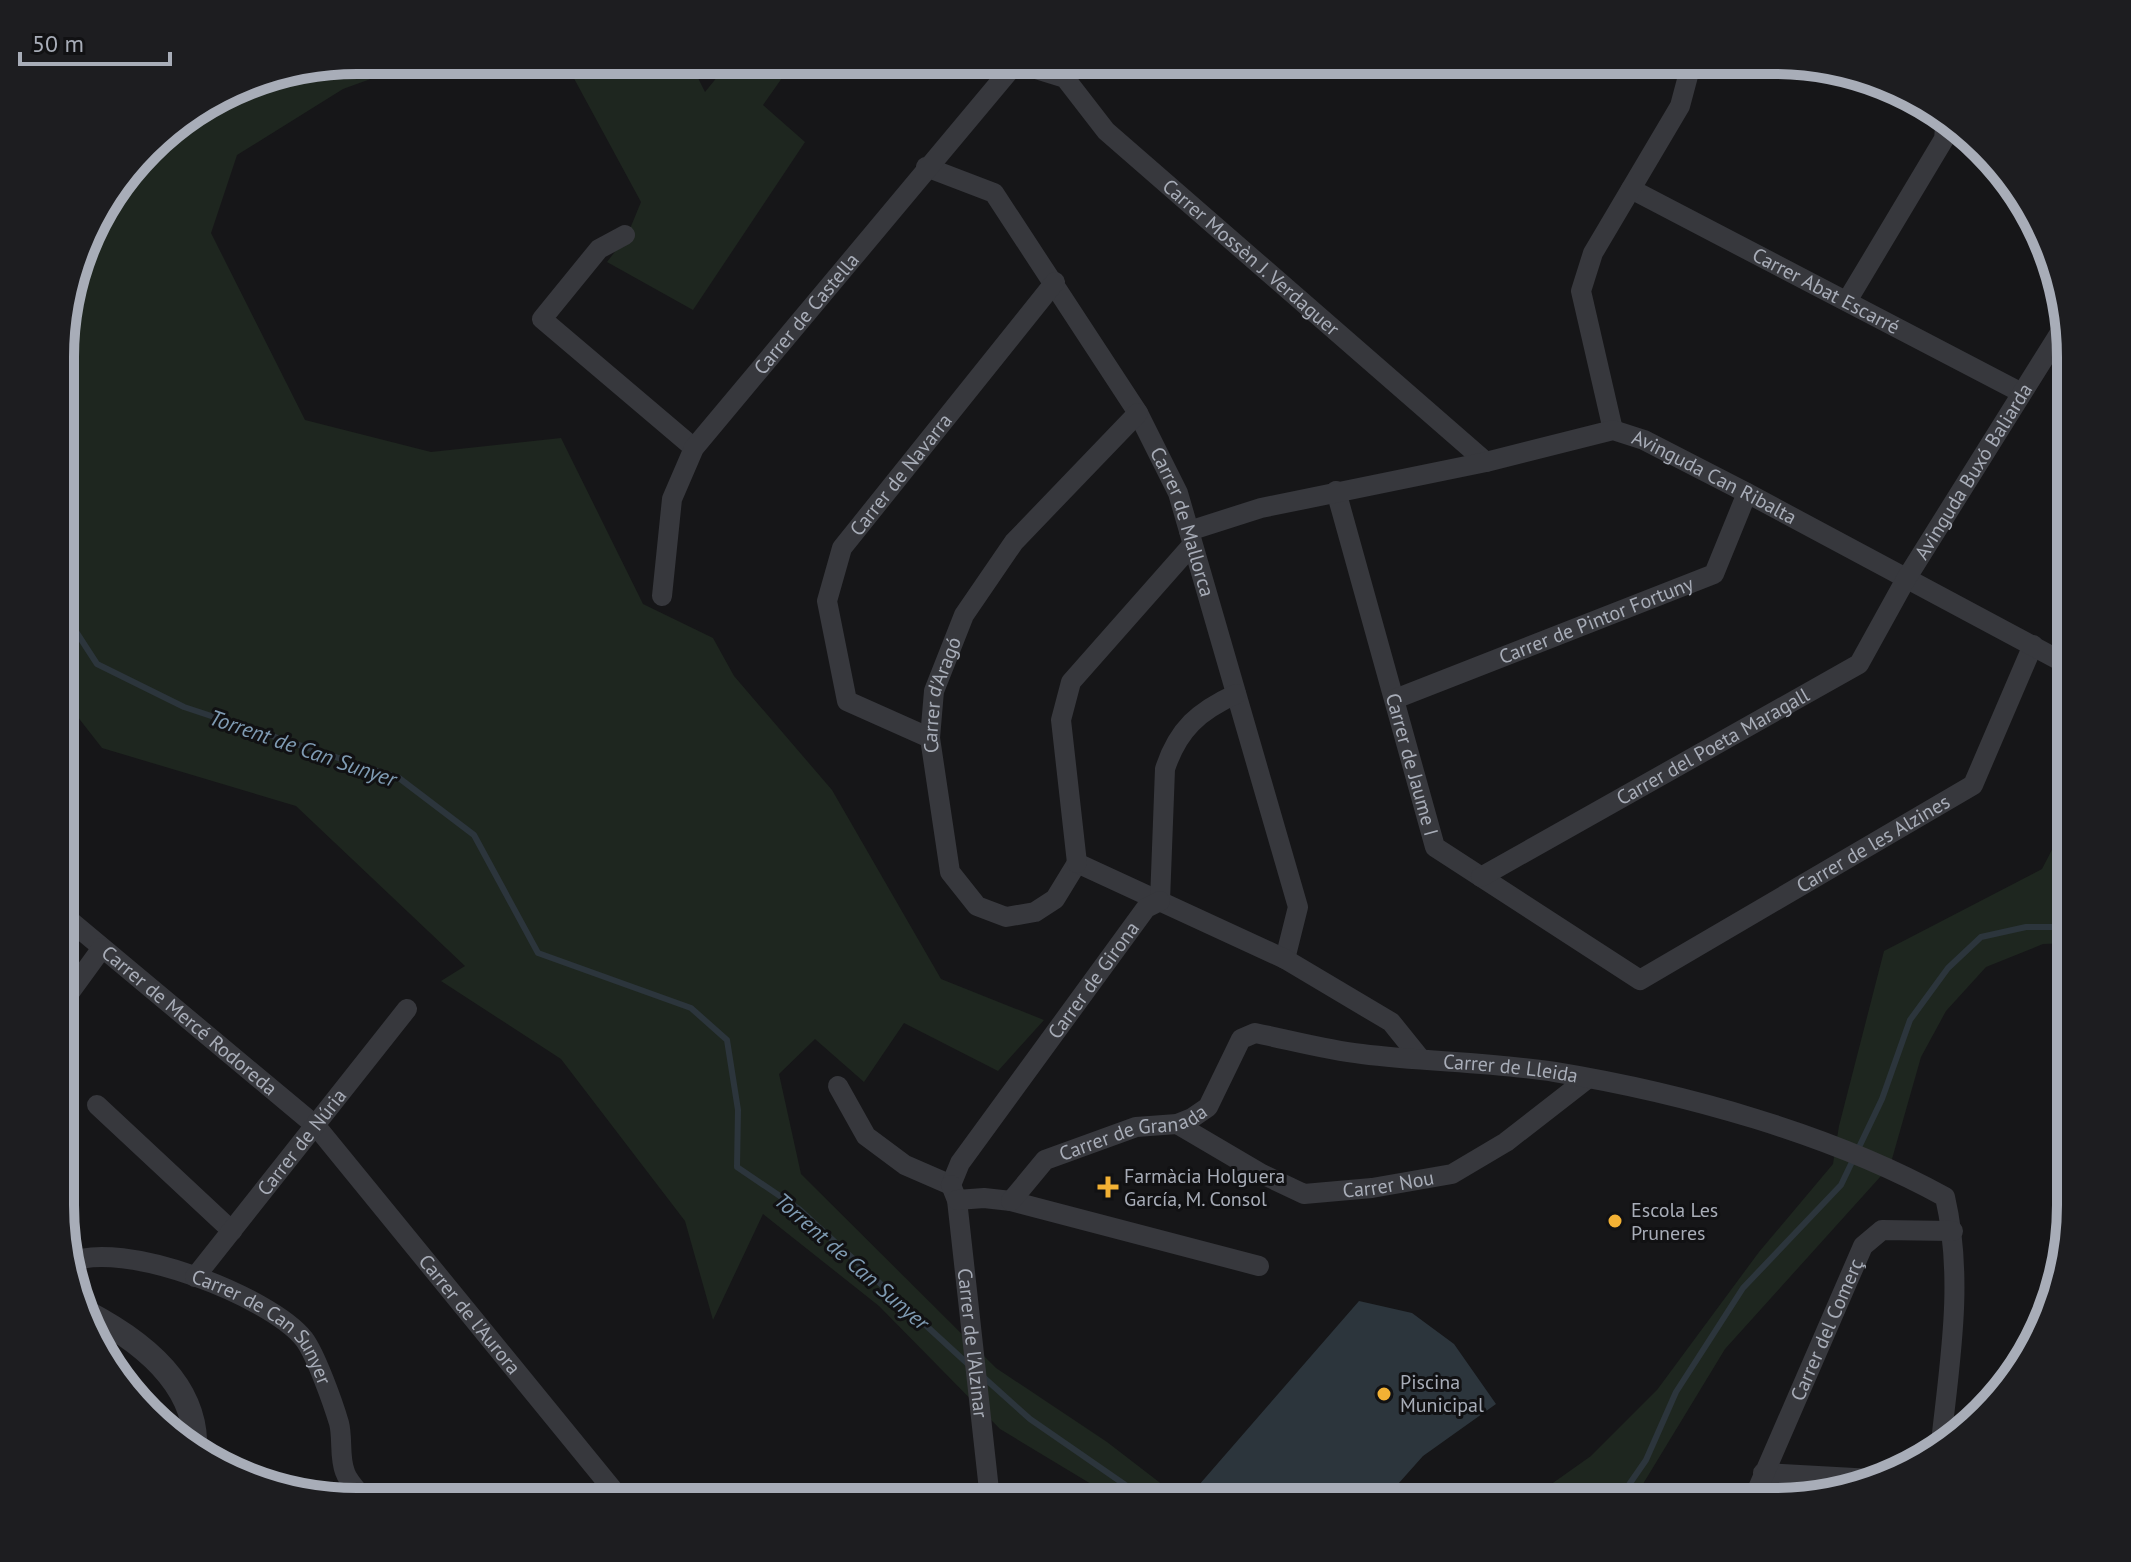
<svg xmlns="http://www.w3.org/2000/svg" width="2131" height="1562" font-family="'PT Sans',sans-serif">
<rect width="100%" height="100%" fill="#161618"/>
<g fill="#1e261f">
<polygon points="357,60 423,60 343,89 237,155 211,233 305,420 431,452 561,438 643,604 713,638 734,676 832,790 941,979 1044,1020 998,1071 904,1023 864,1082 815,1039 779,1074 801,1174 996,1368 1107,1442 1185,1502 1121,1502 1000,1429 879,1306 763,1214 713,1320 685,1221 561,1059 441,981 465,966 296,806 102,748 77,716 63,714 62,319 91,225 161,134 244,82"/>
<polygon points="564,60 689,60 705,92 731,60 750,60 782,78 763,105 805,142 693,310 607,262 627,236 641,202"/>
<polygon points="2070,815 2070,943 2043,944 1986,967 1946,1011 1921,1057 1890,1166 1725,1349 1632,1502 1526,1502 1591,1456 1657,1390 1759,1252 1833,1164 1839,1126 1884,951 2042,869"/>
</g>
<polygon fill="#2c353c" points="1359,1301 1412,1313 1454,1344 1496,1404 1423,1456 1382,1502 1202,1502 1192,1493"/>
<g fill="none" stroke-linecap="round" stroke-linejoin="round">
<g stroke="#2c353c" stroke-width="6">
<polyline points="62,610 97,664 184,707 399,778 474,835 538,953 691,1008 727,1040 738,1110 737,1167 799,1209 969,1365"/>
<polyline points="981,1375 1030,1419 1150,1502"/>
<polyline points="1617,1502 1646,1460 1676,1392 1743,1288 1841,1185 1882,1099 1910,1020 1948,968 1981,937 2026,927 2070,927"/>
</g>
<g stroke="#37383d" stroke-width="20">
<path id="s1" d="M 1007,60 L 1065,78 L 1106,131 L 1486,462"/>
<path id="s2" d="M 926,167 L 994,193 L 1138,413 L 1178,493 L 1298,907 L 1285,959"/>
<path id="s3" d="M 1631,189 L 2020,392"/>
<polyline points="625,235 599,249 542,319 694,448"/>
<polyline points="1847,301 1944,139 1946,116"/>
<polyline points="1613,430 1581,291 1593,253 1680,106 1692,61"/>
<path id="s4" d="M 1336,491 L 1435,847 L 1640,980 L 1973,785 L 2033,645"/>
<path id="s5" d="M 1189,531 L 1261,508 L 1486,462 L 1613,430 L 1644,440 L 1747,493 L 2070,666"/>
<path id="s6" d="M 662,596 L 672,499 L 694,448 L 1015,64"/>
<path id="s7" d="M 1395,699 L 1714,574 L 1747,493"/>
<path id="s8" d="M 930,738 L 847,701 L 827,601 L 842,548 L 1055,282"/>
<path id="s9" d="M 1077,863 L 1055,899 L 1035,912 L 1006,917 L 977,906 L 950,872 L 930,738 L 934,691 L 964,615 L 1014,542 L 1138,413"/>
<polyline points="1077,863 1285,959 1391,1022 1420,1058"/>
<polyline points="1077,863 1061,720 1071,682 1192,545"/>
<path id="s10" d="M 1481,877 L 1859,664 L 1906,579 L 2066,323"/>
<path d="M 1160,901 L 1165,769 C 1178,729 1199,711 1236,694"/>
<path id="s11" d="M 62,914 L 316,1126 L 623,1502"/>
<polyline points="62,1003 102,948"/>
<polyline points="838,1086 866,1136 905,1165 951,1185"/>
<polyline points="97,1105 232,1231"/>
<path id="s12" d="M 1177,1124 L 1262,1174 L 1304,1194 L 1372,1188 L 1452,1174 L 1506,1142 L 1587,1079"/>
<path id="s13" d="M 951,1185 L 960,1163 L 1146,908 L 1160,901"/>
<path id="s14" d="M 951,1185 L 957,1200 L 989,1490 L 987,1502"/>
<polyline points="957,1200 984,1198 1011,1201 1259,1266"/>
<path id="s15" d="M 1011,1201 L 1045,1160 L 1136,1127 L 1177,1124 L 1192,1118 L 1208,1107 L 1241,1039 L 1255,1033 C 1290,1040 1326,1050 1362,1054 C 1426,1062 1491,1062 1555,1072 C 1683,1093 1831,1134 1945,1197 C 1964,1279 1950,1360 1941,1442"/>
<path id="s16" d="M 69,1263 C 120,1238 270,1296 304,1339 C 316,1355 333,1403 339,1423 C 343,1438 339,1457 345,1472 C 348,1482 360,1493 366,1501"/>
<path id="s17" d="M 195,1277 L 407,1009"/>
<polyline points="1763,1473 1872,1479"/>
<polyline points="1090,1502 1091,1502"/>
<path id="s18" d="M 1752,1502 L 1863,1246 L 1882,1230 L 1953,1231"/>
</g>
<path stroke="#37383d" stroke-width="24" d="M 86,1312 C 140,1340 199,1384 195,1451"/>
</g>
<g fill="#f2b134" stroke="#111113" stroke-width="3">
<path d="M1104 1175h8v8h8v8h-8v8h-8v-8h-8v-8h8z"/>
<circle cx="1615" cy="1221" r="8"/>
<circle cx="1384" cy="1394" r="8"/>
</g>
<g text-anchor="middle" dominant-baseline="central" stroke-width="6" stroke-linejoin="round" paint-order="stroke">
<g font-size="20" fill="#a8adb8" stroke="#111113">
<text stroke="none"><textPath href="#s1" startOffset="320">Carrer Mossèn J. Verdaguer</textPath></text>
<text stroke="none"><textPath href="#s3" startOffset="220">Carrer Abat Escarré</textPath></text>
<text stroke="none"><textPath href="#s6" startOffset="328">Carrer de Castella</textPath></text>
<text stroke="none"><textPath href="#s10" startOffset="658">Avinguda Buxó Baliarda</textPath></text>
<text stroke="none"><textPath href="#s8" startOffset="342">Carrer de Navarra</textPath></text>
<text stroke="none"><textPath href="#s5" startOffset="548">Avinguda Can Ribalta</textPath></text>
<text stroke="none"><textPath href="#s2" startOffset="454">Carrer de Mallorca</textPath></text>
<text stroke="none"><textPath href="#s7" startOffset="216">Carrer de Pintor Fortuny</textPath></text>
<text stroke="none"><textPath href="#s9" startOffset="350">Carrer d'Aragó</textPath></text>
<text stroke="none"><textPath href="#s10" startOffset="266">Carrer del Poeta Maragall</textPath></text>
<text stroke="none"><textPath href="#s4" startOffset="284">Carrer de Jaume I</textPath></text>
<text stroke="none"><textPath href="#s4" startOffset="884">Carrer de les Alzines</textPath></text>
<text stroke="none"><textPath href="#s13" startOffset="250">Carrer de Girona</textPath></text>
<text stroke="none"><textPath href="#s11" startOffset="166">Carrer de Mercé Rodoreda</textPath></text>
<text stroke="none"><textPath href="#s15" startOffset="576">Carrer de Lleida</textPath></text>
<text stroke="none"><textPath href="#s15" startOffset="146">Carrer de Granada</textPath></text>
<text stroke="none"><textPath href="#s17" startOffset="172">Carrer de Núria</textPath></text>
<text stroke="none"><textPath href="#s12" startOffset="230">Carrer Nou</textPath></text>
<text stroke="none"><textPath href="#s11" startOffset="574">Carrer de l'Aurora</textPath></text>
<text stroke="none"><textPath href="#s18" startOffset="188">Carrer del Comerç</textPath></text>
<text stroke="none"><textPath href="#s16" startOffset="216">Carrer de Can Sunyer</textPath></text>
<text stroke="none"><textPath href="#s14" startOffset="160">Carrer de l'Alzinar</textPath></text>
</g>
<g font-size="20" fill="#a8adb8" stroke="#111113" text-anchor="start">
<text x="1124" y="1176">Farmàcia Holguera<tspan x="1124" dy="23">García, M. Consol</tspan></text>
<text x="1631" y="1210">Escola Les<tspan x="1631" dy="23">Pruneres</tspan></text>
<text x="1400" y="1382">Piscina<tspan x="1400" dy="23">Municipal</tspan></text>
</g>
<g font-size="22" font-style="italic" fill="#7f9bb3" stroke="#111113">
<text transform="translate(303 748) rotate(19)">Torrent de Can Sunyer</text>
<text transform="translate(852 1261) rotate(41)">Torrent de Can Sunyer</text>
</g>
</g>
<path d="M0 0H2131V1562H0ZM357 74H1774A283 283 0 0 1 2057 357V1205A283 283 0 0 1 1774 1488H357A283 283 0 0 1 74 1205V357A283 283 0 0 1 357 74Z" fill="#1d1d20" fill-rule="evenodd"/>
<path fill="none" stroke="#a8adb8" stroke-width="10" d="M357 74H1774A283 283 0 0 1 2057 357V1205A283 283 0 0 1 1774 1488H357A283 283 0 0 1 74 1205V357A283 283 0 0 1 357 74Z"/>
<path d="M20 52v12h150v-12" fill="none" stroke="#a8adb8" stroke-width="4"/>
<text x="32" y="52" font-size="24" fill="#a8adb8" stroke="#111113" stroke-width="6" paint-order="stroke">50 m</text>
</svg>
